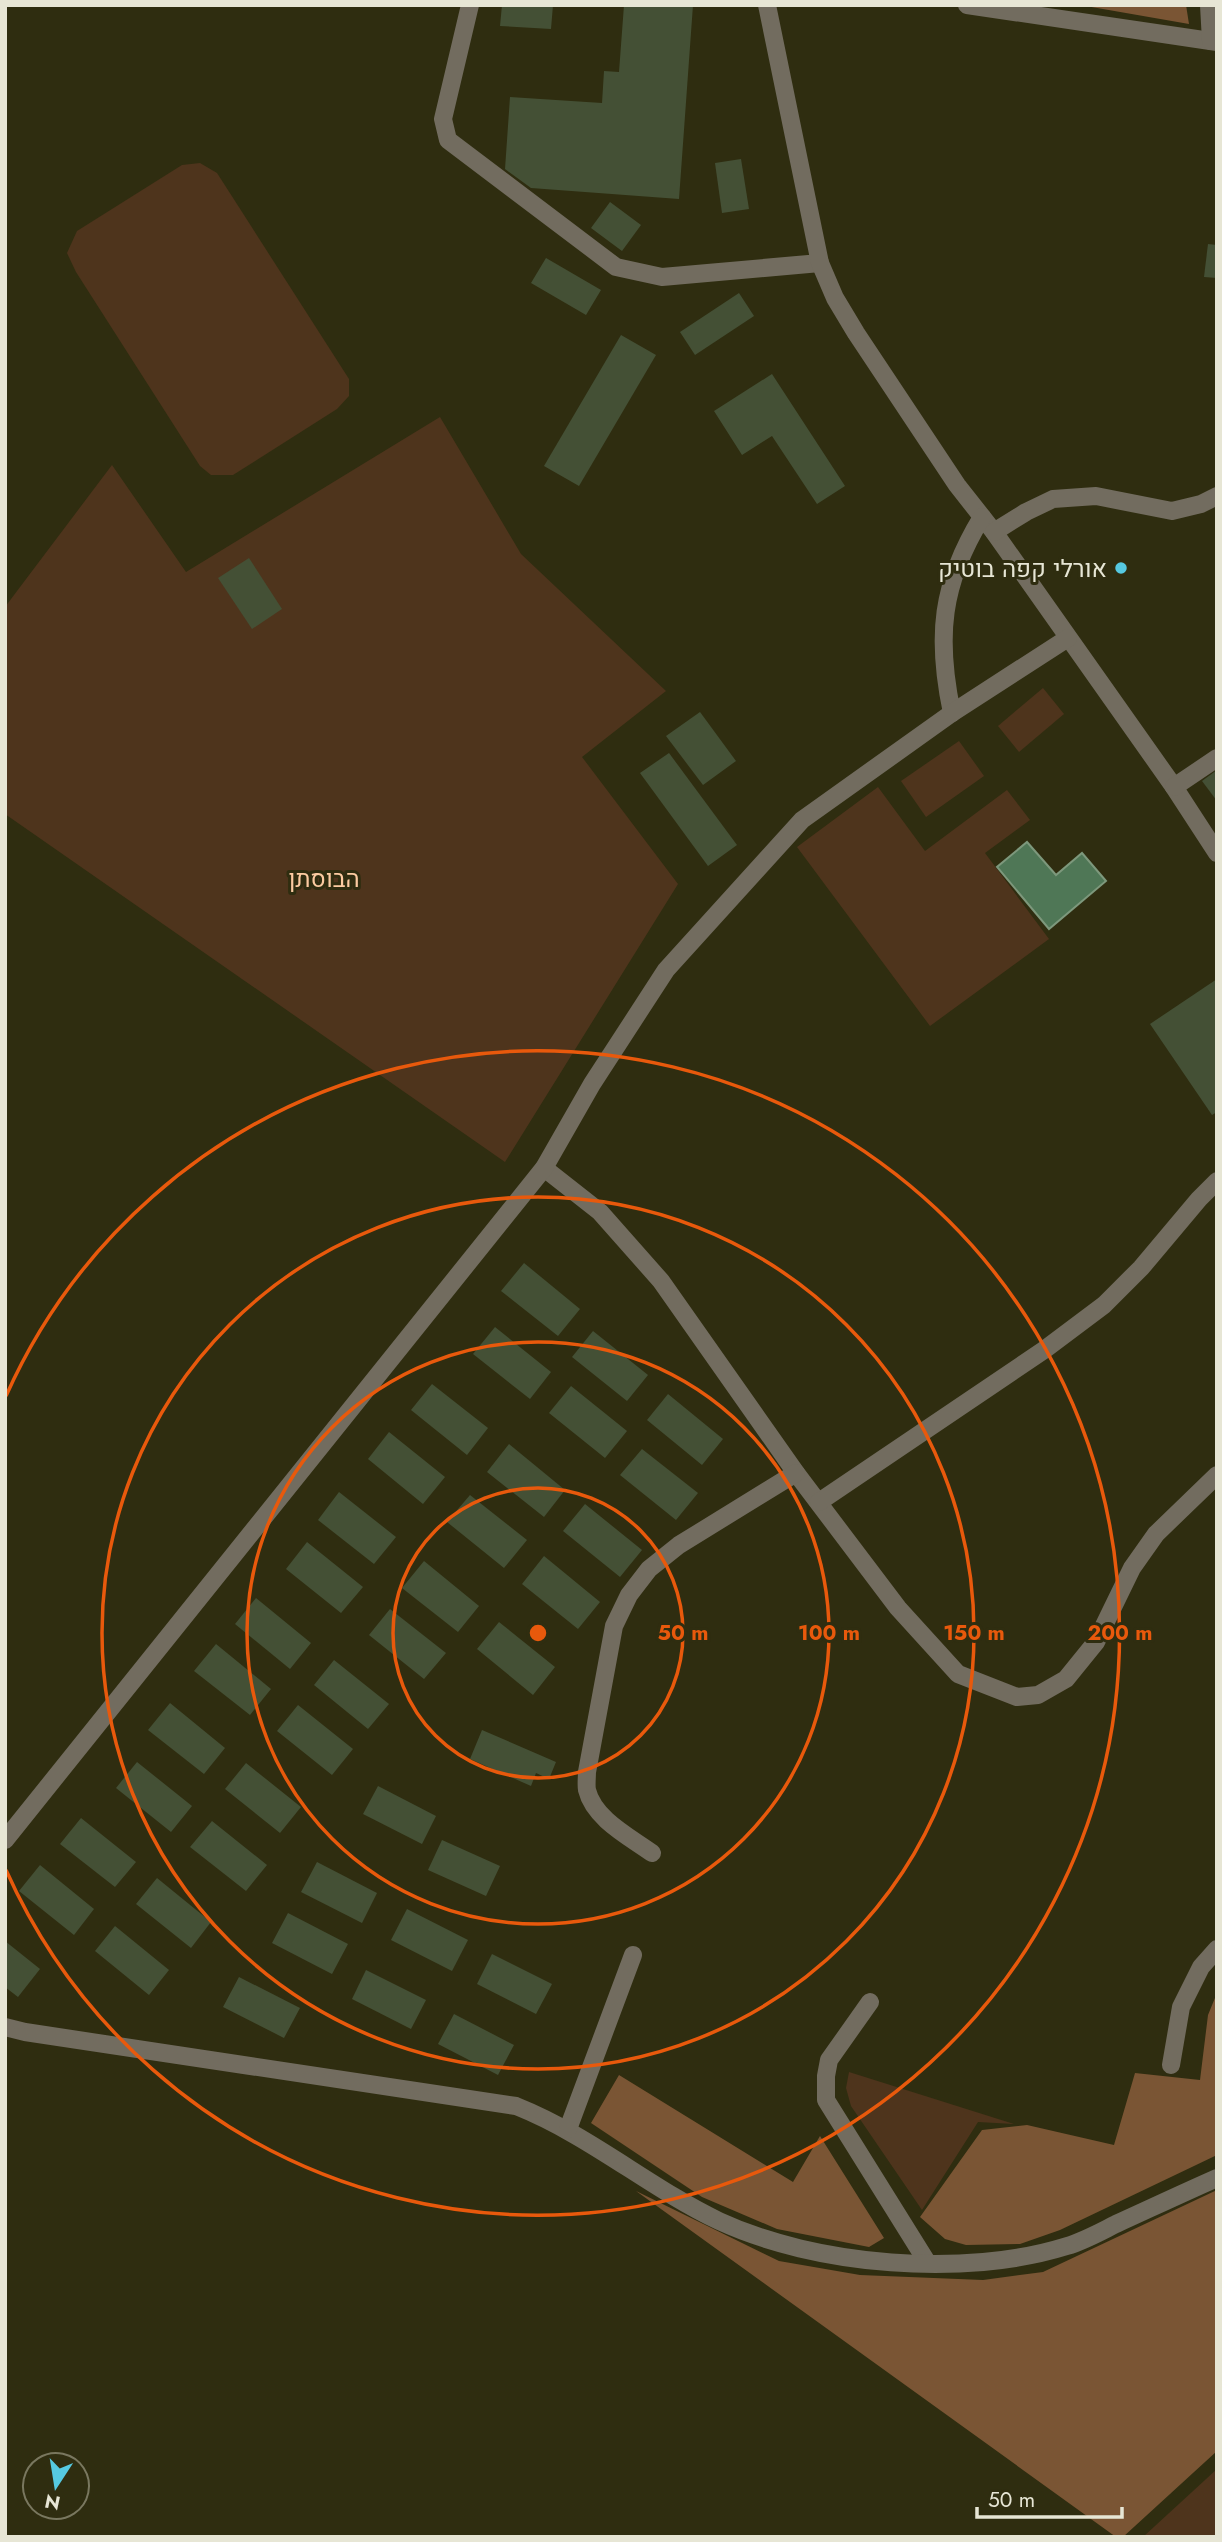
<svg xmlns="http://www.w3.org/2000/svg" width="1222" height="2542" font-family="Jost,Heebo,sans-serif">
<rect width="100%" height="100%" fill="#2f2d10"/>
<g fill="#4e341c">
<polygon points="200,163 217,173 349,379 349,396 337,409 233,475 211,475 200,466 76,272 67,253 77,231 182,165"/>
<polygon points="440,417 521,554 666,691 582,757 678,884 505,1162 5,814 5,607 112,465 186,572"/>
<polygon points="1043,688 1064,714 1019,752 998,726"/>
<polygon points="959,741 984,776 926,817 901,781"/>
<polygon points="878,787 925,851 1007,790 1030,820 985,853 1049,939 930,1026 797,847"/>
<polygon points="849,2072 1014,2124 978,2122 922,2210 851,2106 846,2088"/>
<polygon points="1217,2469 1217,2537 1143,2537"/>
</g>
<g fill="#7a5534">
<polygon points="1080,5 1186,5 1189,24"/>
<polygon points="1217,1993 1217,2155 1060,2230 1020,2244 966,2245 945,2239 920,2217 982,2130 1027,2125 1114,2145 1135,2073 1200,2080 1208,2015"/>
<polygon points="619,2075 793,2182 820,2136 884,2238 869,2247 777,2229 702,2197 591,2123"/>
<polygon points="1217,2190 1217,2451 1123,2537 1116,2537 636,2191 779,2261 860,2275 983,2280 1043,2272"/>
</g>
<polygon fill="#4f7756" stroke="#7d987c" stroke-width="2" points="1027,842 1056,875 1082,853 1106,881 1049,929 997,867"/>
<g fill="#445035">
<polygon points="502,5 553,5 551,29 500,26"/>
<polygon points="624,5 693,5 679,199 531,188 505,169 510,97 602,103 604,71 619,72"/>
<polygon points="741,159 749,209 722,213 715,163"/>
<polygon points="610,202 641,225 622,251 591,228"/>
<polygon points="1208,244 1217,245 1217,278 1204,277"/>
<polygon points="546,258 601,290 586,315 531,283"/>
<polygon points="739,293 754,316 695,355 680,332"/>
<polygon points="621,335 656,355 579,486 544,466"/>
<polygon points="772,374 845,486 817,504 772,436 742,455 714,411"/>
<polygon points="249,558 282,609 252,629 218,578"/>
<polygon points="700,712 736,761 703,785 666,736"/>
<polygon points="669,753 737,845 708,866 640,773"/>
<polygon points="1217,770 1217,801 1202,781"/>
<polygon points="1217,979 1217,1112 1212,1115 1150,1024"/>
<polygon points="524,1263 580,1309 558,1336 501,1291"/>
<polygon points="495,1327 551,1372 530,1399 473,1354"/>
<polygon points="593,1331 648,1375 627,1401 572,1357"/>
<polygon points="432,1384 488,1428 467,1455 411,1410"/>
<polygon points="571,1386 627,1431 605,1458 549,1413"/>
<polygon points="668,1394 723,1439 702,1465 647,1420"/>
<polygon points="389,1432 445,1477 423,1504 368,1459"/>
<polygon points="509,1444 565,1490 544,1517 487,1472"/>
<polygon points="642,1449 698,1493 676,1520 620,1475"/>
<polygon points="339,1492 396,1537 374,1564 318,1520"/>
<polygon points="470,1495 527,1540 504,1568 447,1522"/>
<polygon points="585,1504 642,1550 620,1577 563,1531"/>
<polygon points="307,1542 363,1587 341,1613 286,1569"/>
<polygon points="544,1556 600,1602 578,1629 522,1584"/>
<polygon points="424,1561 479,1606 458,1632 402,1588"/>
<polygon points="256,1598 311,1643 290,1669 235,1624"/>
<polygon points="390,1609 446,1653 424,1679 369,1635"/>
<polygon points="499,1622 555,1667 533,1695 477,1649"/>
<polygon points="216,1644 271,1689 250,1715 194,1671"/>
<polygon points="334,1660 389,1704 368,1729 314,1685"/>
<polygon points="170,1703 225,1748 204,1774 148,1730"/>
<polygon points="298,1705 353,1749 332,1775 277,1731"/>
<polygon points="482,1730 556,1762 549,1779 536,1773 531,1786 470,1759"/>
<polygon points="137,1762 192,1806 171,1832 116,1788"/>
<polygon points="246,1763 301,1807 280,1833 225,1789"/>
<polygon points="378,1786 436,1816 422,1844 363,1814"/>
<polygon points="81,1818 136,1862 115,1887 60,1844"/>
<polygon points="212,1821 267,1865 246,1891 190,1847"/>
<polygon points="442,1840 500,1866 486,1896 428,1870"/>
<polygon points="317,1862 377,1893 362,1923 301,1892"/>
<polygon points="40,1865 94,1909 74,1935 19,1891"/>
<polygon points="157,1878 211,1922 191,1948 136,1904"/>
<polygon points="407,1909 468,1940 452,1971 391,1940"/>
<polygon points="288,1913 348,1944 332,1974 272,1943"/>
<polygon points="115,1926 169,1970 149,1995 95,1951"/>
<polygon points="5,1941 40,1969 18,1997 5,1987"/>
<polygon points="492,1954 552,1984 536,2014 477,1984"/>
<polygon points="366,1970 426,2000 411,2029 352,1999"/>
<polygon points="239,1977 300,2008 284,2038 223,2007"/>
<polygon points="454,2014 514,2045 498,2075 438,2044"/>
</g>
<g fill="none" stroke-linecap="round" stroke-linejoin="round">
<g stroke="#726c5f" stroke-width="18">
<polyline points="470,5 443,119 448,140 616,267 662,277 820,263"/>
<polyline points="767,5 820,263 835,298 856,333 957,485 994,532 1174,787 1217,853"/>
<polyline points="967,5 1217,42"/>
<polyline points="1209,5 1211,41"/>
<polyline points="994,532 1026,512 1053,499 1096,496 1172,511 1201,504 1217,496"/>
<path d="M 952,713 C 936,637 941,584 982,517"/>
<polyline points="1174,787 1217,758"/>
<polyline points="544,1168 600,1212 661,1281 796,1473 898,1608 958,1674 1017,1697 1038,1695 1066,1679 1096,1642 1132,1568 1156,1534 1217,1475"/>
<polyline points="819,1502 1044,1350 1104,1305 1141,1268 1199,1199 1217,1181"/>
<polyline points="5,1840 544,1168 592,1084 666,970 802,820 952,713 1068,638"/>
<path d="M 652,1853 C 630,1837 594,1819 587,1790 C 586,1785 587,1777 587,1772 L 614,1626 L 629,1595 L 649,1569 L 679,1545 L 796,1473"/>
<polyline points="870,2002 829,2060 826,2076 826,2100 927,2262"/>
<path d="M 5,2027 L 25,2032 L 516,2106 C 591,2136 648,2187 719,2221 C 816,2266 965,2278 1067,2246 C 1084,2241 1100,2232 1116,2224 C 1149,2209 1183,2193 1217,2178"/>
<polyline points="1171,2065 1181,2007 1201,1967 1217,1949"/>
<polyline points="568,2129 633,1955"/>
</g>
</g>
<g fill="none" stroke="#e8590c" stroke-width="3.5">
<circle cx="538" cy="1633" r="145"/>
<circle cx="538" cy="1633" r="291"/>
<circle cx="538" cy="1633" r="436"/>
<path d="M6 1396A582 582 0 1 1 6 1870"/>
</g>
<circle fill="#56c9e1" stroke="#2f2d10" stroke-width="2.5" cx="1121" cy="568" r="7"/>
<g text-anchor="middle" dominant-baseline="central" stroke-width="6" stroke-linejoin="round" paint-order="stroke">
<g font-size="24" fill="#e7e6d5" stroke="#2f2d10" text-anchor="end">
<text x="1107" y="568">אורלי קפה בוטיק</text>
</g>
<g font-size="24" fill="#fccba1" stroke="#2f2d10">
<text x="324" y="878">הבוסתן</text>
</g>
</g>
<circle cx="538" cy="1633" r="10" fill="#e8590c" stroke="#2f2d10" stroke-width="3.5"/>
<g font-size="21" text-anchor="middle" font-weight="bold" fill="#e8590c" stroke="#2f2d10" stroke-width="6" stroke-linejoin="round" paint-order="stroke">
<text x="683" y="1640">50 m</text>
<text x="829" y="1640">100 m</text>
<text x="974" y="1640">150 m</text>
<text x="1120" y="1640">200 m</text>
</g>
<rect width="1222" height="2542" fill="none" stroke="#e7e6d5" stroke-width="14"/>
<g transform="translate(56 2486) rotate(192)"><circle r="33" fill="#2f2d10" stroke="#79775f" stroke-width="2"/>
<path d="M0-5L12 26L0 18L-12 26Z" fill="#56c9e1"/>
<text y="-10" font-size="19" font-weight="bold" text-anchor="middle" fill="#e7e6d5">N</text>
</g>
<path d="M977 2507v10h145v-10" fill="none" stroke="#e7e6d5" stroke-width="3.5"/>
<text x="988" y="2507" font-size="21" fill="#e7e6d5" stroke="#2f2d10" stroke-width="5" paint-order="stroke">50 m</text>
</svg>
